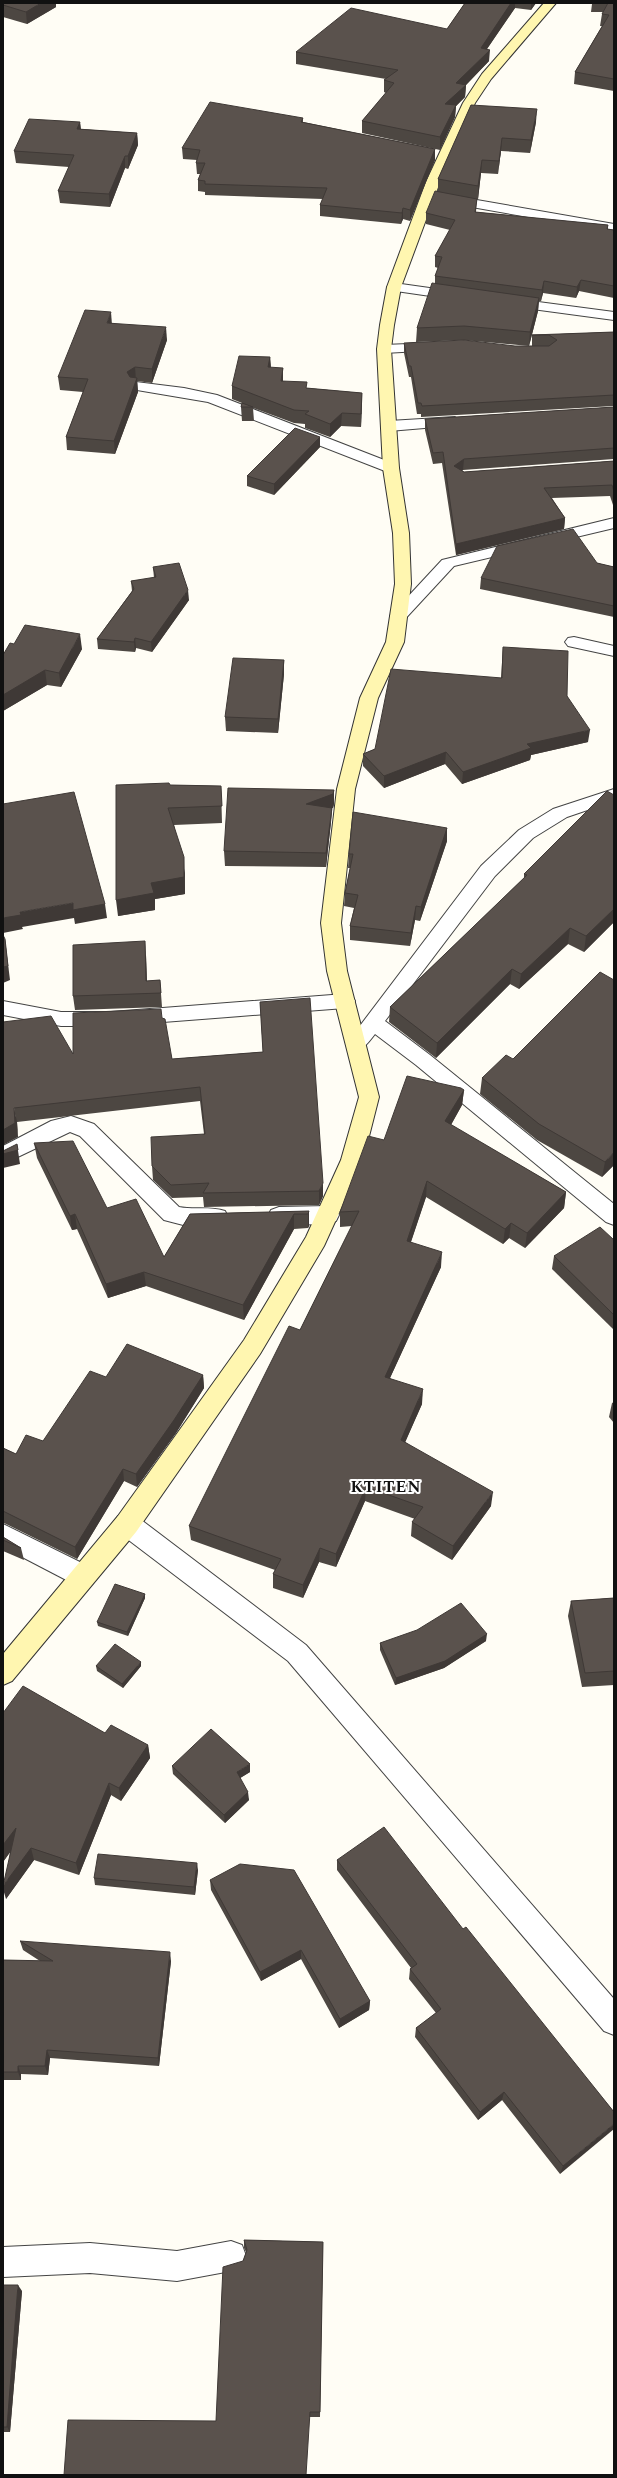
<svg xmlns="http://www.w3.org/2000/svg" width="617" height="2478" font-family="Spectral,serif">
<rect width="100%" height="100%" fill="#fffdf5"/>
<g fill="none" stroke-linecap="round" stroke-linejoin="round">
<g stroke="#444" stroke-width="2">
<g id="street">
<polygon points="448,195 614,224 614,232 443,202 441,199"/>
<polygon points="394,283 458,292 465,296 458,300 389,290 387,287"/>
<polygon points="508,298 614,312 614,320 503,305 501,302"/>
<polygon points="433,343 438,344 440,347 438,350 384,353 377,349 384,345"/>
<polygon points="136,382 184,388 217,395 397,465 399,468 391,473 385,471 208,402 131,389 129,386 131,383"/>
<polygon points="455,417 463,422 460,425 389,431 381,426 389,421"/>
<polygon points="614,518 614,528 454,566 404,620 392,620 390,616 442,560"/>
<polygon points="574,637 614,646 614,656 568,646 565,642 568,638"/>
<path d="M 614,789 L 614,801 L 567,817 L 533,838 L 495,876 L 385,1021 L 430,1055 L 614,1204 L 614,1225 L 606,1222 L 416,1065 L 375,1034 C 367,1044 363,1052 350,1048 L 347,1043 L 481,866 L 519,830 L 553,809 Z"/>
<polygon points="345,994 352,996 355,1001 352,1006 345,1008 111,1026 61,1026 3,1015 3,1001 61,1012 111,1012"/>
<path d="M 71,1116 L 94,1124 L 179,1207 C 194,1210 210,1206 225,1211 L 228,1217 L 225,1223 L 191,1227 L 164,1220 L 80,1136 L 70,1132 L 3,1164 L 3,1146 L 51,1121 Z"/>
<polygon points="328,1206 336,1209 339,1215 336,1221 328,1224 279,1225 271,1222 268,1216 271,1210 279,1207"/>
<polygon points="127,1513 136,1516 306,1645 614,1999 614,2035 604,2031 288,1661 118,1532 115,1524 118,1516"/>
<polygon points="3,1524 92,1568 95,1576 92,1584 83,1587 74,1584 3,1547"/>
<polygon points="231,2241 242,2245 246,2256 242,2267 231,2271 177,2281 90,2273 3,2277 3,2247 90,2243 177,2251"/>
</g>
</g>
<g stroke="#333" stroke-width="2">
<polygon id="secondary" points="544,3 556,3 491,79 475,103 440,182 401,287 394,325 391,349 399,468 409,533 411,584 404,642 378,698 355,789 341,923 347,971 379,1097 363,1160 324,1246 260,1354 136,1532 12,1681 3,1685 3,1654 118,1516 244,1340 306,1237 341,1160 359,1097 327,971 321,923 337,789 360,698 386,642 395,584 393,533 383,468 377,349 380,325 387,287 426,182 463,103 482,74"/>
</g>
<use href="#street" fill="#fff" fill-rule="evenodd"/>
<use href="#secondary" fill="#fff6b0" fill-rule="evenodd"/>
</g>
<g fill="#4d4742">
<polygon points="3,3 56,7 27,24 3,17"/>
<polygon points="465,3 536,3 531,10 515,8 487,49 489,61 466,85 465,97 456,106 455,117 440,150 362,133 362,121 386,93 384,92 384,80 386,79 296,64 296,52 447,29"/>
<polygon points="586,3 614,3 614,91 574,84 575,72 602,26 600,26 602,14 603,12 591,12 592,4"/>
<polygon points="471,105 536,122 530,153 501,151 498,174 481,173 478,199 477,199 476,212 608,225 608,229 614,230 614,298 579,291 576,298 543,293 541,301 539,301 538,311 529,346 463,340 416,342 417,328 435,284 435,276 438,268 435,267 435,256 450,230 426,224 426,213 438,192 438,179"/>
<polygon points="303,118 303,122 435,149 435,160 410,221 403,219 401,224 320,216 320,205 323,199 205,195 205,192 198,191 198,180 200,174 197,174 196,163 197,160 183,159 182,148"/>
<polygon points="80,122 81,129 137,133 138,145 128,169 125,168 110,207 60,203 58,191 69,167 16,163 14,151"/>
<polygon points="112,323 167,340 152,383 137,381 138,392 115,454 67,450 66,437 83,392 60,390 58,377"/>
<polygon points="614,332 614,406 421,417 421,414 417,414 411,377 409,377 404,353 404,343 515,346 532,346 532,335"/>
<polygon points="270,357 271,368 283,368 283,381 307,388 362,393 361,427 341,426 330,437 305,428 305,424 294,423 253,408 254,421 242,421 241,407 242,403 232,399 232,386"/>
<polygon points="614,407 614,459 463,470 462,470 464,472 614,461 614,505 613,505 610,496 552,498 565,518 564,529 456,555 442,463 433,464 425,430 425,419"/>
<polygon points="320,437 320,447 274,495 247,486 247,476"/>
<polygon points="597,563 614,567 614,617 480,589 481,578"/>
<polygon points="153,567 189,600 152,652 136,648 135,652 98,649 97,639 132,591 131,581 154,578"/>
<polygon points="14,644 82,649 61,687 47,685 3,711 3,655"/>
<polygon points="503,647 567,696 588,742 531,755 530,760 462,784 445,764 384,788 363,766 363,754 375,749 501,678"/>
<polygon points="284,660 284,674 278,733 226,731 225,717"/>
<polygon points="170,785 221,786 222,823 174,825 185,873 185,894 155,899 155,910 118,916"/>
<polygon points="614,795 614,922 584,952 568,944 519,989 510,984 436,1058 389,1022 390,1007 524,878 524,874"/>
<polygon points="334,804 333,808 332,808 331,822 326,867 225,866 224,851"/>
<polygon points="447,828 447,841 420,921 415,920 410,946 350,940 350,926 354,908 344,906 345,893 350,868 348,868 349,854"/>
<polygon points="146,955 147,981 160,980 162,1007 75,1010 73,996"/>
<polygon points="260,1002 323,1196 319,1205 204,1207 203,1197 172,1198 153,1180 152,1166 204,1134 200,1101 17,1122 18,1137 3,1022 73,1054 162,1018 172,1059 263,1052"/>
<polygon points="513,1059 614,1165 602,1177 537,1140 480,1094 482,1078"/>
<polygon points="464,1090 462,1105 451,1125 566,1192 564,1208 525,1248 509,1238 503,1244 426,1197 411,1242 441,1267 390,1378 422,1404 405,1442 491,1506 452,1560 411,1536 412,1522 415,1519 365,1501 336,1567 319,1562 303,1598 273,1588 273,1574 275,1570 191,1540 189,1526 300,1330 352,1226 340,1227 340,1212 384,1140"/>
<polygon points="34,1143 107,1208 164,1257 190,1214 309,1211 309,1226 308,1228 294,1229 244,1320 146,1286 108,1298 77,1229 72,1230 37,1158"/>
<polygon points="614,1240 614,1328 613,1329 552,1269 554,1256"/>
<polygon points="203,1375 204,1388 176,1433 137,1487 124,1481 77,1559 4,1523 3,1523 3,1448 16,1454 43,1441 106,1377"/>
<polygon points="614,1402 614,1423 609,1417 612,1403"/>
<polygon points="3,1537 21,1548 24,1560 3,1551"/>
<polygon points="145,1594 145,1598 128,1636 98,1626 97,1622"/>
<polygon points="614,1598 614,1685 582,1687 568,1616 571,1601"/>
<polygon points="486,1641 444,1668 395,1685 380,1650 380,1643"/>
<polygon points="96,1666 141,1666 123,1688 97,1671"/>
<polygon points="3,1713 105,1733 148,1745 150,1758 121,1801 111,1795 79,1875 34,1860 6,1899 10,1852 3,1862"/>
<polygon points="172,1766 250,1772 240,1778 249,1800 225,1823 173,1774"/>
<polygon points="337,1860 463,1929 614,2112 560,2174 502,2100 478,2120 415,2037 416,2028 436,2013 409,1979 410,1969 411,1968 337,1870"/>
<polygon points="198,1870 195,1895 95,1885 94,1878"/>
<polygon points="210,1880 370,2001 369,2010 339,2028 301,1959 261,1981 211,1890"/>
<polygon points="20,1941 171,1961 159,2066 50,2058 48,2075 21,2074 21,2080 3,2080 3,1960 40,1961 23,1950"/>
<polygon points="244,2240 323,2242 320,2417 310,2417 216,2421 243,2261 246,2252 244,2248"/>
<polygon points="3,2285 22,2291 10,2432 3,2432"/>
</g>
<g fill="#3f3936">
<polygon points="41,3 56,3 56,7 27,24 26,12"/>
<polygon points="511,3 515,3 515,8 480,59 481,48"/>
<polygon points="531,3 536,3 531,10"/>
<polygon points="490,50 489,61 466,85 465,97 456,106 455,117 440,150 440,137 445,104 456,83"/>
<polygon points="537,109 536,122 530,153 531,140"/>
<polygon points="80,122 81,135 77,129"/>
<polygon points="137,133 138,145 128,169 128,156"/>
<polygon points="502,138 501,151 498,174 499,161"/>
<polygon points="435,149 435,160 410,221 410,210"/>
<polygon points="125,156 125,168 110,207 109,194"/>
<polygon points="482,160 481,173 478,199 478,186"/>
<polygon points="403,208 403,219 401,224 402,213"/>
<polygon points="581,280 579,291 576,298 577,287"/>
<polygon points="544,281 543,293 541,301 542,290"/>
<polygon points="539,298 538,311 529,346 530,332"/>
<polygon points="111,312 112,325 107,323"/>
<polygon points="166,327 167,340 152,383 152,369"/>
<polygon points="270,357 271,370 268,367"/>
<polygon points="135,367 136,381 128,385 127,372"/>
<polygon points="283,368 283,381 281,381"/>
<polygon points="137,378 138,392 115,454 114,441"/>
<polygon points="362,393 362,406 361,427 361,414"/>
<polygon points="342,413 341,426 330,437 330,424"/>
<polygon points="320,437 320,447 274,495 274,484"/>
<polygon points="464,459 463,470 454,476 454,466"/>
<polygon points="565,518 564,529 456,555 456,544"/>
<polygon points="188,590 189,600 152,652 151,642"/>
<polygon points="80,634 82,649 61,687 59,673"/>
<polygon points="135,638 136,648 135,652 134,642"/>
<polygon points="284,660 284,674 278,733 278,719"/>
<polygon points="45,670 47,685 3,711 3,695"/>
<polygon points="590,730 588,742 531,755 530,760 462,784 463,772 527,744"/>
<polygon points="446,752 445,764 384,788 384,776"/>
<polygon points="334,790 334,804 333,808 332,808 331,822 326,867 326,853 306,804"/>
<polygon points="447,828 447,841 420,921 421,907"/>
<polygon points="184,857 185,894 155,899 155,910 118,916 116,900 151,883"/>
<polygon points="73,903 105,904 107,918 75,924 74,918 22,927 23,929 3,933 3,918 20,912"/>
<polygon points="416,906 415,920 410,946 411,933"/>
<polygon points="614,909 614,922 584,952 586,936"/>
<polygon points="570,928 568,944 519,989 521,974"/>
<polygon points="5,939 10,980 3,983 3,967"/>
<polygon points="145,941 146,955 147,995 146,981"/>
<polygon points="512,969 510,984 436,1058 437,1043"/>
<polygon points="464,1090 462,1105 444,1137 445,1121"/>
<polygon points="14,1108 17,1122 18,1137 3,1145 3,1130"/>
<polygon points="17,1144 20,1164 3,1168 3,1154"/>
<polygon points="614,1152 614,1165 602,1177 605,1162"/>
<polygon points="427,1181 426,1197 406,1256 407,1241"/>
<polygon points="323,1183 323,1196 319,1205 319,1191"/>
<polygon points="566,1192 564,1208 525,1248 527,1233"/>
<polygon points="309,1211 309,1226 308,1228 308,1214"/>
<polygon points="75,1214 77,1229 72,1230 70,1216"/>
<polygon points="294,1214 294,1229 244,1320 243,1305"/>
<polygon points="511,1223 509,1238 503,1244 505,1229"/>
<polygon points="442,1252 441,1267 384,1391 385,1377"/>
<polygon points="144,1272 146,1286 108,1298 106,1284"/>
<polygon points="203,1375 204,1388 176,1433 137,1487 136,1474"/>
<polygon points="423,1389 422,1404 400,1454 401,1440"/>
<polygon points="123,1469 124,1481 77,1559 75,1547"/>
<polygon points="366,1487 365,1501 336,1567 336,1554"/>
<polygon points="493,1492 491,1506 452,1560 453,1546"/>
<polygon points="320,1548 319,1562 303,1598 303,1585"/>
<polygon points="145,1594 145,1598 128,1636 127,1632"/>
<polygon points="487,1634 486,1641 444,1668 395,1685 396,1678"/>
<polygon points="141,1662 141,1666 123,1688 122,1684"/>
<polygon points="148,1745 150,1758 121,1801 119,1788"/>
<polygon points="250,1764 250,1772 237,1780 237,1772"/>
<polygon points="109,1783 111,1795 79,1875 76,1863"/>
<polygon points="248,1792 249,1800 225,1823 224,1815"/>
<polygon points="16,1828 19,1840 3,1862 3,1845"/>
<polygon points="31,1848 34,1860 6,1899 3,1889 3,1886"/>
<polygon points="197,1863 198,1870 195,1895 194,1887"/>
<polygon points="301,1950 301,1959 261,1981 260,1972"/>
<polygon points="170,1952 171,1961 159,2066 158,2058"/>
<polygon points="370,2001 369,2010 339,2028 340,2019"/>
<polygon points="47,2050 50,2058 48,2075 45,2066"/>
<polygon points="18,2066 21,2074 21,2080 18,2072"/>
<polygon points="504,2092 502,2100 478,2120 480,2112"/>
<polygon points="614,2124 614,2129 560,2174 563,2166"/>
<polygon points="18,2285 22,2291 10,2432 7,2427"/>
</g>
<g fill="#5a524d" stroke="#3f3936">
<polygon points="3,3 41,3 26,12 3,5"/>
<polygon points="465,3 511,3 481,48 490,50 456,83 466,85 445,104 456,105 440,137 362,121 394,83 384,80 398,70 296,52 351,8 447,29"/>
<polygon points="608,3 614,3 614,79 575,72 609,15 602,14"/>
<polygon points="210,102 303,118 301,122 435,149 410,210 403,208 402,213 320,205 327,188 205,184 205,181 198,180 205,163 196,163 200,150 182,148"/>
<polygon points="471,105 537,109 531,140 502,138 499,161 482,160 478,186 438,179"/>
<polygon points="29,119 80,122 77,129 137,133 128,156 125,156 109,194 58,191 74,155 14,151"/>
<polygon points="435,191 477,199 475,212 608,225 607,229 614,230 614,286 581,280 577,287 544,281 542,290 435,276 442,257 435,256 455,220 426,213"/>
<polygon points="432,283 539,298 530,332 464,326 417,328"/>
<polygon points="85,310 111,312 107,323 166,327 152,369 135,367 127,372 130,377 137,378 114,441 66,437 88,379 58,377"/>
<polygon points="614,332 614,395 422,406 421,403 418,403 411,366 409,366 404,343 464,340 515,346 549,346 557,340 549,335 532,335"/>
<polygon points="239,356 270,357 268,367 283,368 281,381 307,382 306,388 362,393 361,414 342,413 330,424 305,414 309,411 294,410 232,386"/>
<polygon points="242,403 253,407 241,407"/>
<polygon points="614,407 614,448 464,459 454,466 464,472 614,461 614,492 612,485 544,488 565,518 456,544 443,452 433,453 425,419"/>
<polygon points="295,428 320,437 274,484 247,476"/>
<polygon points="573,529 597,563 614,567 614,606 481,578 497,546"/>
<polygon points="179,563 188,590 151,642 135,638 134,642 97,639 134,589 131,581 156,577 153,567"/>
<polygon points="25,625 80,634 59,673 45,670 3,695 3,655 10,643 14,644"/>
<polygon points="503,647 568,651 567,696 590,730 527,744 531,748 463,772 446,752 384,776 363,754 375,749 391,669 502,678"/>
<polygon points="233,658 284,660 278,719 225,717"/>
<polygon points="169,783 170,785 221,786 222,806 168,808 184,857 184,877 151,883 154,893 116,900 116,785"/>
<polygon points="228,788 334,790 333,794 306,804 332,808 326,853 224,851"/>
<polygon points="607,791 614,795 614,909 586,936 570,928 521,974 512,969 437,1043 390,1007 527,875 524,874"/>
<polygon points="74,792 105,904 73,910 73,903 20,912 21,915 3,918 3,804"/>
<polygon points="353,812 447,828 421,907 416,906 411,933 350,926 358,895 345,893 353,854 349,854"/>
<polygon points="3,935 5,939 8,966 3,967"/>
<polygon points="145,941 146,981 160,980 161,993 73,996 73,945"/>
<polygon points="600,972 614,980 614,1152 605,1162 539,1124 482,1078 506,1055 513,1059"/>
<polygon points="310,998 323,1183 319,1191 203,1193 209,1183 171,1185 152,1166 151,1137 205,1134 200,1087 14,1108 15,1123 3,1130 3,1022 51,1016 73,1054 73,1013 161,1009 162,1018 165,1019 172,1059 263,1052 260,1002"/>
<polygon points="407,1076 461,1088 464,1090 445,1121 566,1192 527,1233 511,1223 505,1229 427,1181 407,1241 442,1252 385,1377 423,1389 401,1440 493,1492 453,1546 412,1522 423,1507 366,1487 336,1554 320,1548 303,1585 273,1574 281,1559 189,1526 289,1326 300,1330 359,1211 340,1212 368,1136 384,1140"/>
<polygon points="73,1141 107,1208 136,1199 164,1257 190,1214 309,1211 308,1214 294,1214 243,1305 144,1272 106,1284 75,1214 70,1216 34,1143"/>
<polygon points="17,1144 18,1150 3,1154 3,1151"/>
<polygon points="600,1227 614,1240 614,1315 554,1256"/>
<polygon points="127,1344 203,1375 174,1420 136,1474 123,1469 75,1547 3,1511 3,1448 16,1454 26,1435 43,1441 90,1371 106,1377"/>
<polygon points="3,1537 21,1548 3,1540"/>
<polygon points="115,1584 145,1594 127,1632 97,1622"/>
<polygon points="614,1598 614,1671 585,1673 571,1601"/>
<polygon points="461,1603 487,1634 445,1661 396,1678 380,1643 417,1630"/>
<polygon points="115,1644 141,1662 122,1684 96,1666"/>
<polygon points="23,1686 105,1733 111,1725 148,1745 119,1788 109,1783 76,1863 31,1848 3,1886 16,1828 3,1845 3,1713"/>
<polygon points="211,1729 250,1764 237,1772 248,1792 224,1815 172,1766"/>
<polygon points="384,1827 463,1929 466,1927 614,2112 614,2124 563,2166 504,2092 480,2112 416,2028 441,2009 410,1969 417,1964 337,1860"/>
<polygon points="98,1854 197,1863 194,1887 94,1878"/>
<polygon points="240,1864 294,1870 370,2001 340,2019 301,1950 260,1972 210,1880"/>
<polygon points="20,1941 170,1952 158,2058 47,2050 45,2066 18,2066 18,2072 3,2072 3,1960 53,1961"/>
<polygon points="244,2240 323,2242 320,2412 310,2412 306,2475 64,2475 68,2420 216,2421 223,2267 243,2261 247,2250"/>
<polygon points="3,2285 18,2285 7,2427 3,2427"/>
</g>
<g text-anchor="middle" dominant-baseline="central" stroke-width="4" stroke-linejoin="round" paint-order="stroke">
<g font-size="16" font-weight="bold" letter-spacing="1" fill="#111" stroke="#fff">
<text x="386" y="1487">KTITEN</text>
</g>
</g>
<rect width="617" height="2478" fill="none" stroke="#111111" stroke-width="8"/>
</svg>
